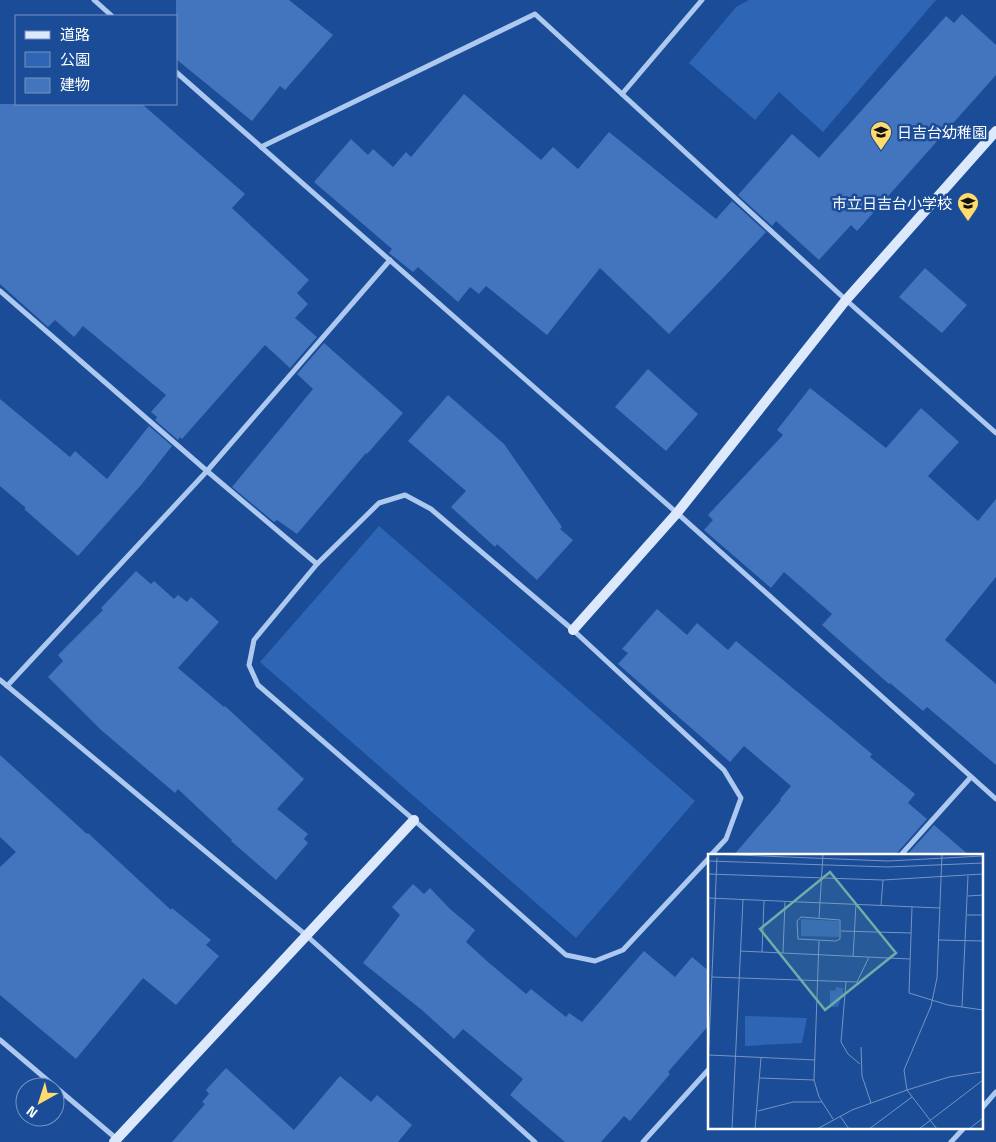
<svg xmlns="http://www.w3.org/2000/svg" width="996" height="1142" font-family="'Titillium Web','Noto Sans JP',sans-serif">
<rect width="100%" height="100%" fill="#1a4c97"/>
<g fill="#2e65b4">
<polygon points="749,0 936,0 823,132 779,92 755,120 689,63 736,7"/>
<polygon points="379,526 695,801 576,938 260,662"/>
</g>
<g fill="#4375be">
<polygon points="176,0 289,0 333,35 285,90 280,86 252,121 176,59"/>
<polygon points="962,14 996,45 996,75 857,231 851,225 819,260 776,221 772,226 738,195 792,134 819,158 946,16 954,23"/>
<polygon points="464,94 541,160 553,147 578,169 609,132 716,219 732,201 766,232 724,277 669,334 600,268 547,335 486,286 479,294 470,287 458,302 418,267 413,272 389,253 392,249 314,182 351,139 368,155 373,149 393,167 406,152 411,157"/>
<polygon points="0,104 142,104 245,194 232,208 309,280 297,293 308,304 295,318 317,337 290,368 265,345 182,439 180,437 178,440 155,420 157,417 151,412 166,395 83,326 74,337 55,320 48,327 0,284"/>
<polygon points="925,268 967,305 942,333 899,297"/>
<polygon points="324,343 403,413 367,454 366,453 297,534 277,520 274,522 232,487 313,389 297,374"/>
<polygon points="648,369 698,414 666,451 615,407"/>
<polygon points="810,388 886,448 921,408 959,442 928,476 978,521 996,499 996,577 945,640 996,684 996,765 927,707 923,711 890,683 889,684 822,625 832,614 784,572 771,588 704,530 713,520 708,515 783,435 777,430"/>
<polygon points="448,395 504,444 562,527 560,529 573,540 537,580 497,544 495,547 451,507 466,491 408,441"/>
<polygon points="0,399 70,457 75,451 107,479 149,426 172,446 141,485 78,556 24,509 26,508 0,486"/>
<polygon points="136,571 151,584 154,581 174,599 178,595 187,602 191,597 219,622 178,668 224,707 225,706 304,779 277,809 308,834 304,839 308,843 276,880 231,841 232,840 178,789 175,793 101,730 48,677 63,661 58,655 103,610 101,608"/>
<polygon points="657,609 687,635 697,623 728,650 736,641 872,754 870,757 915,794 908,803 927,819 897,853 896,856 733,856 781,800 780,799 791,786 744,746 730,762 618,664 628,653 622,649"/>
<polygon points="0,755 87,834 88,833 171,910 172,908 211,940 206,945 219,956 176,1005 143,978 76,1059 0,995 0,867 16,852 0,837"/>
<polygon points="934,825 970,856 906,856"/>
<polygon points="413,884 424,894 430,888 450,909 475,930 466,942 488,962 526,994 531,989 566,1017 569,1013 582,1022 644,951 675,977 692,957 710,972 710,1024 668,1072 670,1074 630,1121 624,1116 601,1142 565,1142 510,1095 523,1079 463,1029 454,1039 423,1011 363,963 400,915 392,907"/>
<polygon points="226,1068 294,1130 340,1076 371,1102 377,1095 412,1125 398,1142 172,1142 205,1104 202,1102 209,1094 206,1090"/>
</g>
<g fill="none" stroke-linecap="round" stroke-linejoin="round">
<g stroke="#aec9f0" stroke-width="5">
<polyline points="94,0 112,16"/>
<polyline points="176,72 677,513 996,799"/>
<polyline points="622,94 702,0"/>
<polyline points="261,147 535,14 846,300 996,433"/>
<polyline points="0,291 207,471 317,564"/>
<polyline points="0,680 307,936 535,1142"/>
<polyline points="7,686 207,471 390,260"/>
<polyline points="900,856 971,777"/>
<polyline points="710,857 623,950 595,961 566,955 414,820 258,685 249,665 254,640 317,564 379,503 405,495 431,509 573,630 724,770 741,798 726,839 710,856"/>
<polyline points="0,1040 118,1140"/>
<polyline points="982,1108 996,1092"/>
<polyline points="643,1142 710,1068"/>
<polyline points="951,1142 964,1128"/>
</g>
<g stroke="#dce8fb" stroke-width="10">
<polyline points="573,630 677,513 846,300 996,131"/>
<polyline points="114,1142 414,820"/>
</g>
</g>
<defs>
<g id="school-pin" transform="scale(1.125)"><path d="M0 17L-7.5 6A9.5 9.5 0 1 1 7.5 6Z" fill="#ffda6d" stroke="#1a4c97"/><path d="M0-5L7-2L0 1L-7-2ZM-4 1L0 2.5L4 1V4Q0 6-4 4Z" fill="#111"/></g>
</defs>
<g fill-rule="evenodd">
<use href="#school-pin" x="881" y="132"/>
<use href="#school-pin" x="968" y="203"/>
</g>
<g text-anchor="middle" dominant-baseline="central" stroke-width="5" stroke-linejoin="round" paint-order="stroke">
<g font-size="15" fill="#fff" stroke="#1a4c97" text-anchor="start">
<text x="897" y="132">日吉台幼稚園</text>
<text x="952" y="203" text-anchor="end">市立日吉台小学校</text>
</g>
</g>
<g transform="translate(708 854)">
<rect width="275" height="275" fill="#1a4c97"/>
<path d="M 93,65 L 131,67 L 131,83 L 93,82 ZM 128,133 L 135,134 L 135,140 L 130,153 L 122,153 L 122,136 L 127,137 ZM 37,162 L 99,164 L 94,189 L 37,192 Z" fill="#2e65b4"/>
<path fill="none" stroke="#7694c1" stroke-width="1" d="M 4,0 L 180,7 L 275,2M 0,7 L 180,13 L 275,9M 0,20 L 175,26 L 275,20M 260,42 L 275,41M 0,44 L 232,54M 173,51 L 175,26M 204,53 L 201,139 L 240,151 L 275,156M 259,61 L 275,61M 93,63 L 132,66 L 132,85 L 128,87 L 90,85 L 89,67 ZM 111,64 L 115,0M 133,77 L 203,79M 231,86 L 275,87M 111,87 L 106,226 L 111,243 L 125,265M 32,97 L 202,105M 54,98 L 56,47M 75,99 L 77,48M 145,103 L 148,50M 4,123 L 149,128 L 161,103M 138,128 L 133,188 L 140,200 L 152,210M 254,153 L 260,22M 153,193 L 154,222 L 163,249M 1,201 L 107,206M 0,213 L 9,4M 52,224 L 106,226M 50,257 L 85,248 L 114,248M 132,262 L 141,275M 24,275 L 35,46M 47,275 L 53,204M 109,275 L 144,256 L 199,236 L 241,223 L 273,218M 161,275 L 204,243M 211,275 L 275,226M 229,275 L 199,236 L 196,216 L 223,152 L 229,124 L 234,0M 261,275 L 275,264"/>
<path fill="#6fada8" fill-opacity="0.15" stroke="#6fada8" stroke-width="2.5" d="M 122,18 L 188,99 L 117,156 L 52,75 Z"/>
<rect width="275" height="275" fill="none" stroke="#fff" stroke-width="2.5"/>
</g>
<rect x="15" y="15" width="162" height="90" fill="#1a4c97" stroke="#7694c1"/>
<rect x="25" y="31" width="25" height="8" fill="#dce8fb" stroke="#7694c1"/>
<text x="60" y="40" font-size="15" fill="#ffffff">道路</text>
<rect x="25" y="52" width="25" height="15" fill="#2e65b4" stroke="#7694c1"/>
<text x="60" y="65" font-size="15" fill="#ffffff">公園</text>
<rect x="25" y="78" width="25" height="15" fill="#4375be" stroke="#7694c1"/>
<text x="60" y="90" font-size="15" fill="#ffffff">建物</text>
<g transform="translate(40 1102) rotate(219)"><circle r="24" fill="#1a4c97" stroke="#7694c1"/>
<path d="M0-4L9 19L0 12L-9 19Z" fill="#ffda6d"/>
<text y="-8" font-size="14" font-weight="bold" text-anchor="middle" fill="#ffffff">N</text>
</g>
</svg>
